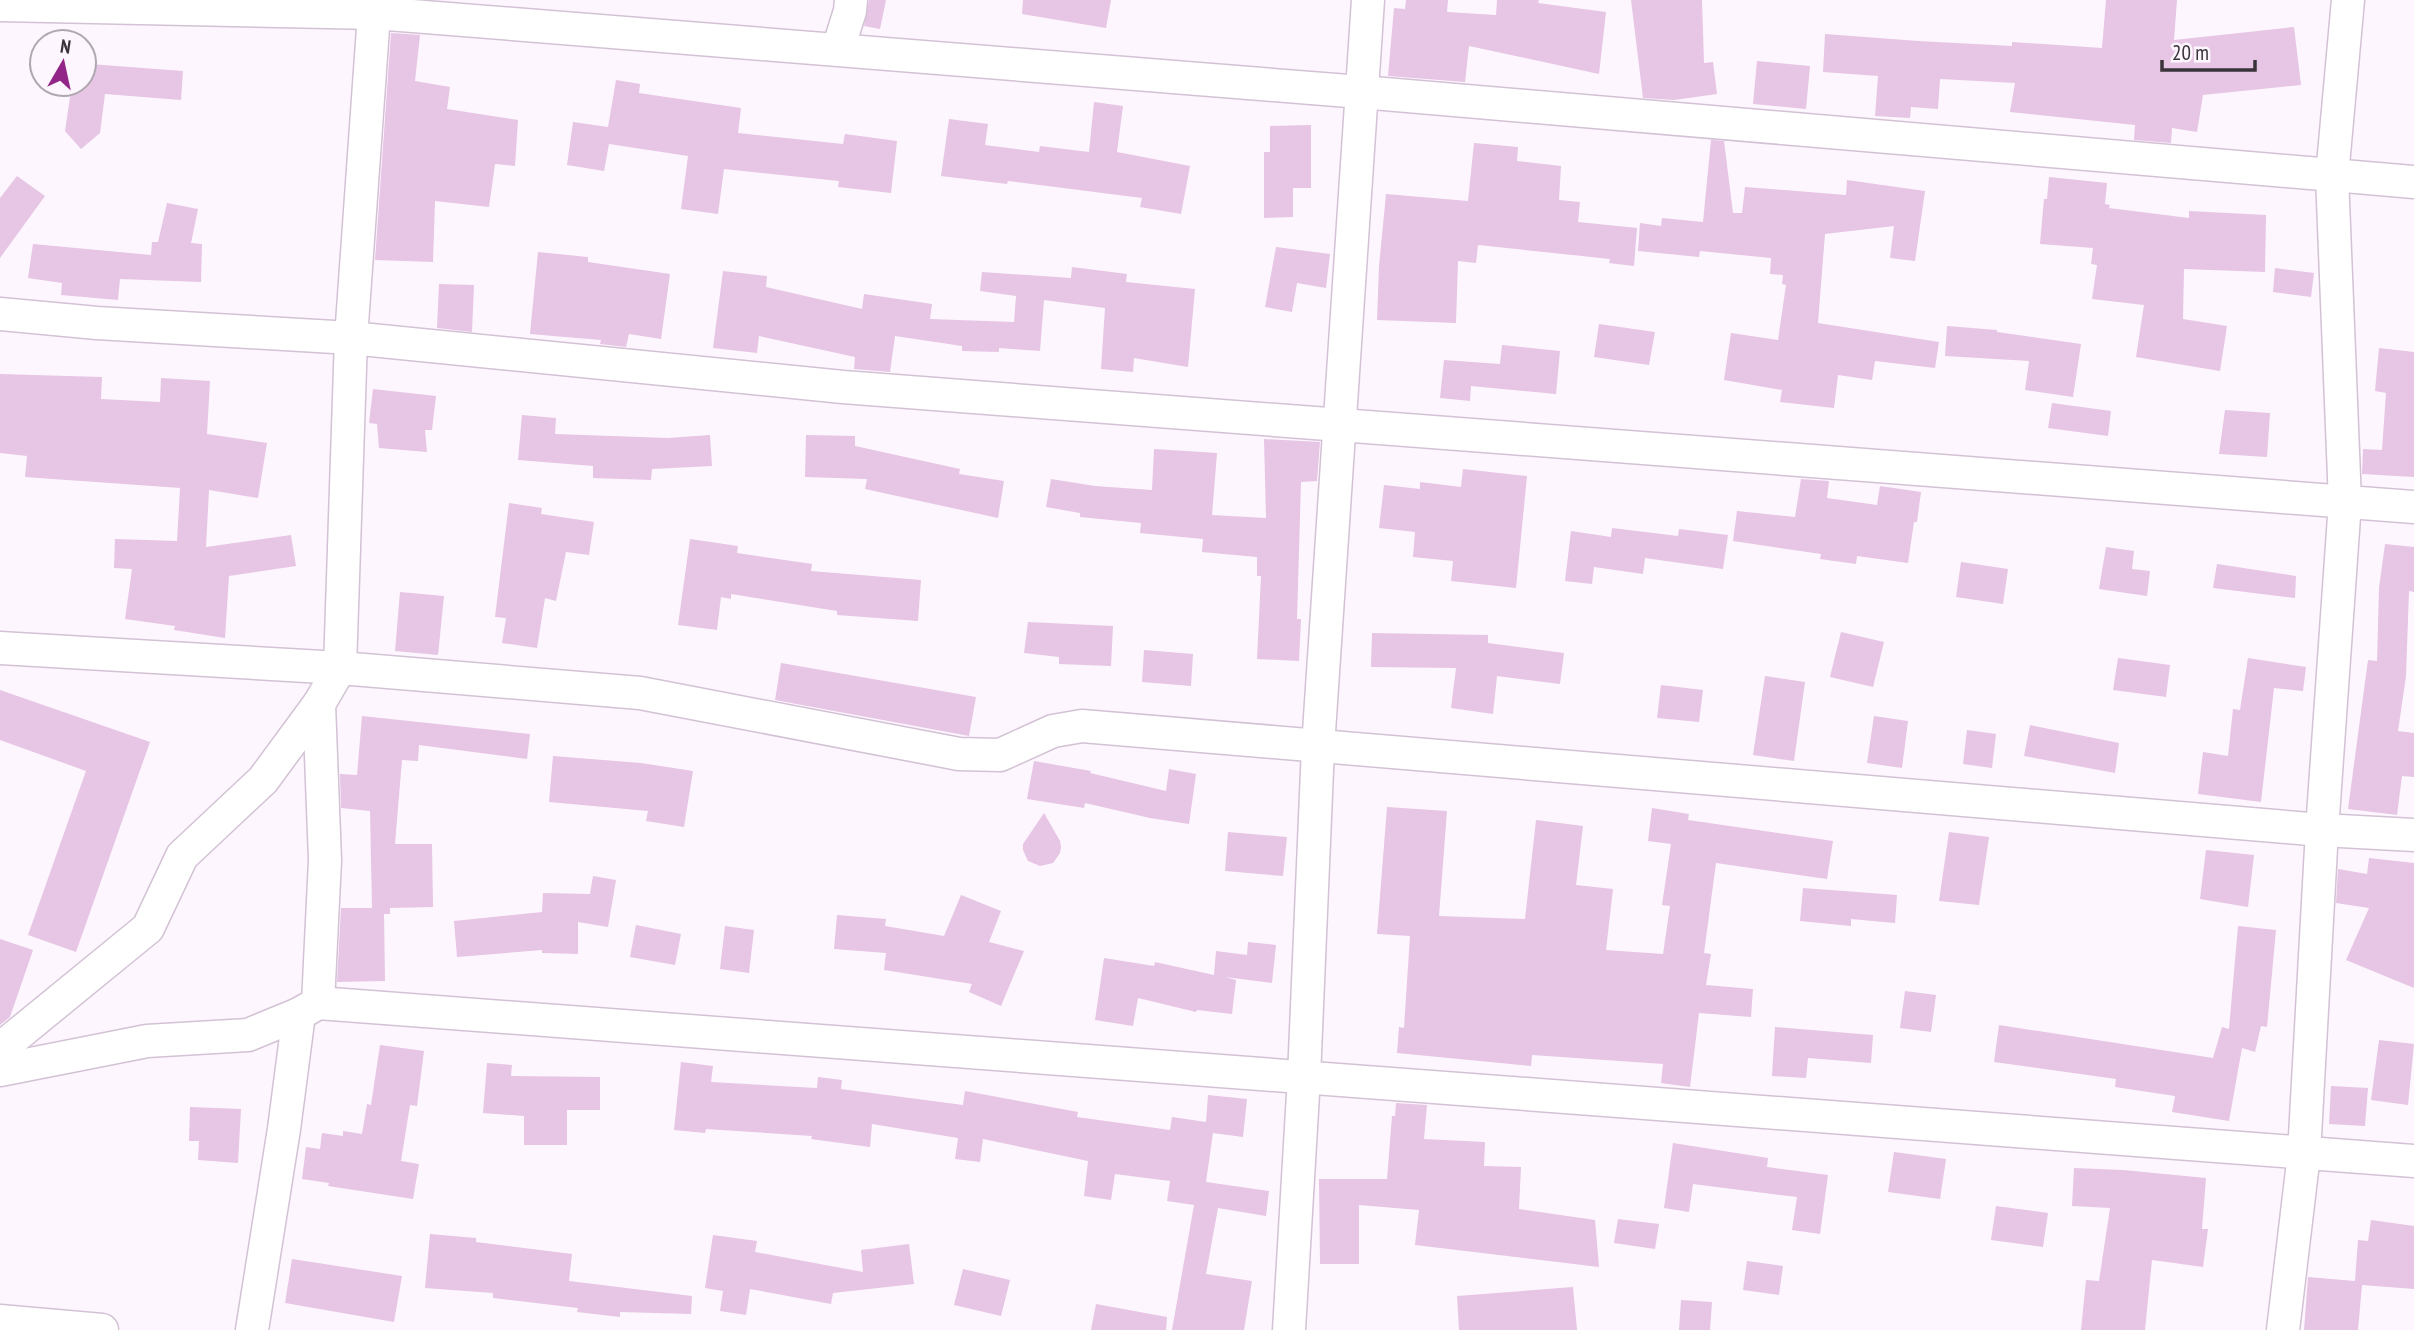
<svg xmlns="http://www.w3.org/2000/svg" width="2414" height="1330" font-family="'PT Sans Narrow',sans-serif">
<rect width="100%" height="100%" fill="#fdf6fe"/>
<g fill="#e7c5e4">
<polygon points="869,0 886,0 880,29 864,26"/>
<polygon points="1023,0 1111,0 1106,28 1022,14"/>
<polygon points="1406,0 1448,0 1447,12 1496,15 1497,0 1539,0 1538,3 1606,12 1599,74 1469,46 1465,82 1388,76 1394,8 1405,9"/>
<polygon points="1631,0 1702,0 1704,63 1713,62 1717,94 1674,100 1643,98"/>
<polygon points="2106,0 2177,0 2174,40 2294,27 2301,85 2203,95 2197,132 2172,128 2171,143 2134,140 2135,125 2010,112 2015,83 1940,79 1938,109 1911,107 1910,118 1875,116 1878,76 1823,72 1825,34 1918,41 2012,46 2012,42 2102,48"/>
<polygon points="391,33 420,35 415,81 450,87 447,109 518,120 515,166 495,164 489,207 435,201 433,262 375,260"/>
<polygon points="1757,61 1810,66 1806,109 1753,104"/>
<polygon points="90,64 183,71 181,100 105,94 100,133 81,149 65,131 72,84 88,84"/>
<polygon points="616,80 640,84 639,93 741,108 738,133 843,144 845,134 897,141 891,193 838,187 839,181 724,169 718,214 681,209 688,156 609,144 604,171 567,165 573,122 608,127"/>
<polygon points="1094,102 1123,106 1117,152 1190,166 1181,214 1140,207 1142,198 1008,181 1007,184 941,176 949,119 988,124 985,145 1039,152 1040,146 1089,152"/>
<polygon points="1311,125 1311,188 1293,188 1293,217 1264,218 1264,152 1270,152 1270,126"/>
<polygon points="1711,140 1724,141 1733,213 1742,213 1745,187 1846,195 1847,180 1925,191 1915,261 1890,258 1894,226 1825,234 1818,323 1939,342 1935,368 1875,361 1872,380 1838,375 1834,408 1780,402 1782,390 1724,380 1731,333 1778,340 1786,285 1782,284 1783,275 1770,274 1771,258 1700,251 1699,257 1638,251 1640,223 1661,226 1662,218 1703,222"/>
<polygon points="1474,143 1518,147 1517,161 1561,166 1559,200 1580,202 1578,222 1637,228 1634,266 1609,263 1610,259 1478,245 1476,263 1458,261 1456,323 1377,320 1379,266 1386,194 1468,201"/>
<polygon points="17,176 45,196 0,258 0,198"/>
<polygon points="2049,177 2107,183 2105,204 2110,205 2109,208 2189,218 2189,211 2266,215 2265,272 2184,269 2183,319 2227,326 2220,371 2136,357 2144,305 2092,299 2097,265 2091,264 2093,248 2040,244 2044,199 2047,199"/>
<polygon points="167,203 198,209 191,243 202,244 201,282 120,279 118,300 61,295 62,283 28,278 33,244 151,255 152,242 158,242"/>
<polygon points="1276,247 1330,254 1326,288 1297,283 1292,312 1265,307"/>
<polygon points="538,252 588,257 588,262 670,274 661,339 629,334 626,347 600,344 601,340 530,334"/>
<polygon points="1072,267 1127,274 1126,282 1195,289 1188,367 1134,358 1133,372 1101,369 1105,308 1044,300 1040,351 999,348 999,352 962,351 962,346 895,336 890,372 854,369 855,357 759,336 757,353 713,348 723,271 767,276 766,287 862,309 864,294 932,304 930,319 1014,322 1016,296 980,291 982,272 1071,278"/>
<polygon points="2275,268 2314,273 2311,297 2273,292"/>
<polygon points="439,284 474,285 472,332 437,328"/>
<polygon points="1599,324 1655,332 1649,365 1594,357"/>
<polygon points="1947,326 1997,330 1997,332 2081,344 2073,397 2025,390 2029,361 1945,356"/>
<polygon points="1502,345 1560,351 1556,394 1471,386 1470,401 1440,398 1444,360 1500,364"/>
<polygon points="2379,348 2414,352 2414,477 2362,474 2363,449 2382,450 2386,393 2375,391"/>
<polygon points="0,374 102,377 101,399 160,402 161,378 210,381 207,434 267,443 258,498 209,490 206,547 291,535 296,566 229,576 225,638 174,630 175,626 125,619 132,569 114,568 115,539 177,541 180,488 25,477 27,456 0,453"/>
<polygon points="373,389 436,396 432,430 425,430 427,452 379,448 377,424 369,423"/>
<polygon points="2052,403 2111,411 2108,436 2048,428"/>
<polygon points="2225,410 2270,413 2267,457 2219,454"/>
<polygon points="522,415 556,418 555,434 668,438 710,435 712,466 652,469 651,480 593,478 593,466 518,460"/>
<polygon points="806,435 855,436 855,446 960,469 959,474 1004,481 998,518 865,489 867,479 805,477"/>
<polygon points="1264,439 1320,442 1317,481 1301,482 1297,619 1301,619 1299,661 1257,659 1261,576 1257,576 1257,557 1202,552 1203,539 1140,533 1141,523 1080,517 1080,513 1046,507 1051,479 1095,486 1152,490 1154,449 1217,453 1212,515 1266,518"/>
<polygon points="1463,469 1527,476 1516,588 1451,581 1453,561 1413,557 1415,532 1379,528 1384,485 1420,489 1420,482 1461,487"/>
<polygon points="1801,479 1829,481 1827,498 1877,505 1880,486 1921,492 1917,522 1914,522 1908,563 1857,556 1856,564 1820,559 1821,554 1733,541 1737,511 1795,517"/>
<polygon points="509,503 542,508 541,514 594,522 589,555 566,552 556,601 545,598 537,648 502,643 506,618 495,617"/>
<polygon points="1612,528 1678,536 1679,529 1728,535 1723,569 1645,558 1643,574 1594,567 1592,584 1565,581 1571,531 1611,537"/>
<polygon points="690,539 738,546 737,553 812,564 811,571 921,580 918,621 837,615 837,611 731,594 731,599 721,597 717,630 678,625"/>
<polygon points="2385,544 2414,547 2414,592 2409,591 2406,676 2398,731 2414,733 2414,777 2402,776 2397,815 2348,809 2368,660 2377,661 2379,588"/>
<polygon points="2106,547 2134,551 2132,569 2150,571 2147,596 2099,589"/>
<polygon points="1961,562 2008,569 2003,604 1956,597"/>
<polygon points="2217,564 2296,576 2295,598 2213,588"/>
<polygon points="400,592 444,596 438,655 395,651"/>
<polygon points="1028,622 1113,626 1111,666 1059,664 1059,657 1024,653"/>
<polygon points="1841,632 1884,642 1873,687 1830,677"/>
<polygon points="1372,633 1488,635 1488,643 1564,653 1560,684 1497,676 1493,714 1451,708 1456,668 1371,667"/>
<polygon points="1144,650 1193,654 1191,686 1142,682"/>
<polygon points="2118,658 2170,665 2166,697 2113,690"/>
<polygon points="2248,658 2306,667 2303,691 2274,688 2261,802 2198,794 2203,752 2228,756 2233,709 2240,710"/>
<polygon points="781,663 976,697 969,736 775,700"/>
<polygon points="1765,676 1805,682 1794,761 1753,755"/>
<polygon points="1661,685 1703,690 1699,722 1657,718"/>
<polygon points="0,690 150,742 76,952 28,935 86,771 0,740"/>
<polygon points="362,716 530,734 527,759 419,745 418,761 402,760 395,844 432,844 433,907 390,908 390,914 384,914 385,981 337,982 341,908 372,908 370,811 341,808 340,774 357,775"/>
<polygon points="1874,716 1908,721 1902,768 1867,763"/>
<polygon points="2030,725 2119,743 2115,773 2024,756"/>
<polygon points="1967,730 1996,734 1992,768 1963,764"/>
<polygon points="553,756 641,763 693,771 684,827 646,821 648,811 549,802"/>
<polygon points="1034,761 1091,771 1090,773 1166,791 1169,769 1196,774 1189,824 1150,818 1085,803 1084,808 1027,799"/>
<polygon points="1387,807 1447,811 1439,916 1525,919 1536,820 1583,826 1576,885 1613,889 1606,950 1663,954 1670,906 1662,905 1671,844 1648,841 1652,808 1689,814 1688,820 1833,841 1827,879 1716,863 1704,953 1711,954 1706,985 1753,989 1751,1017 1699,1013 1690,1087 1661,1083 1663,1064 1532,1055 1531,1066 1397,1053 1399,1027 1404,1028 1410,936 1377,934"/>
<polygon points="1044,813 1060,841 1061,847 1060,853 1053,863 1040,866 1028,861 1023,850 1023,844"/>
<polygon points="1228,832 1287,837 1283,876 1225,871"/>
<polygon points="1949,832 1989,837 1979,905 1939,901"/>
<polygon points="2206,850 2254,855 2248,907 2200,899"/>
<polygon points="2369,858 2414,863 2414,988 2346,960 2369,908 2336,903 2338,869 2367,874"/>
<polygon points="593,876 616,880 608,927 578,922 578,954 542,953 542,950 457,957 454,921 542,912 543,893 590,894"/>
<polygon points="1803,888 1897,895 1895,923 1851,919 1851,926 1800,921"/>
<polygon points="961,895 1001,911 989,942 1024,951 1001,1006 969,992 972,984 884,970 886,953 834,949 837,915 886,919 885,926 944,936"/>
<polygon points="636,925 681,934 675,965 630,957"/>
<polygon points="725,926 754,930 749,973 720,969"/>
<polygon points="2238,926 2276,930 2267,1027 2261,1026 2255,1052 2242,1048 2229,1121 2172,1112 2175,1096 2115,1087 2116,1079 1994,1062 1999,1025 2213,1058 2222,1027 2229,1029"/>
<polygon points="0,939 33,950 10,1017 0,1025"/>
<polygon points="1248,942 1276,945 1272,983 1225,977 1236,980 1232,1014 1197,1010 1196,1012 1138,998 1133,1026 1095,1020 1104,958 1154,966 1155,962 1214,975 1216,951 1247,955"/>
<polygon points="1905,991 1936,995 1931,1032 1900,1028"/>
<polygon points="1775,1027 1873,1035 1871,1063 1808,1058 1806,1078 1772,1076"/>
<polygon points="2379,1040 2414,1044 2408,1105 2371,1100"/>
<polygon points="380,1045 424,1051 417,1106 410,1105 401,1161 419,1164 413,1199 328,1186 329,1183 302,1179 306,1147 320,1149 322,1133 343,1136 343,1131 362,1134 367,1104 371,1105"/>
<polygon points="681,1062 713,1066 711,1082 817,1088 818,1077 842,1080 841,1089 963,1105 965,1091 1078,1112 1077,1117 1170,1130 1172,1117 1206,1122 1208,1095 1247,1099 1243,1137 1213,1133 1206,1182 1269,1191 1266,1216 1218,1208 1206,1274 1252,1281 1244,1330 1172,1330 1194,1205 1167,1201 1170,1181 1115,1174 1111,1200 1084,1196 1088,1161 983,1139 980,1162 955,1159 958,1138 872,1124 870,1147 811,1139 812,1136 706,1129 705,1133 674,1130"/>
<polygon points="487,1063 512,1065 511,1076 600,1077 600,1110 567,1110 567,1145 524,1145 524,1116 483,1113"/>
<polygon points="2331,1086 2368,1088 2365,1126 2329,1124"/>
<polygon points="1396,1103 1427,1105 1424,1139 1485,1142 1484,1166 1521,1167 1519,1209 1595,1220 1599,1267 1415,1245 1419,1210 1359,1205 1359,1264 1320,1264 1319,1179 1387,1179 1392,1116 1395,1116"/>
<polygon points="190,1107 241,1109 238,1163 198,1160 199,1141 189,1141"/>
<polygon points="1673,1143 1768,1158 1767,1167 1828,1175 1820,1234 1792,1230 1797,1197 1693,1184 1689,1212 1664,1208"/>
<polygon points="1894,1152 1946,1159 1940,1199 1888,1192"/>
<polygon points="2074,1168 2123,1170 2206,1178 2202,1229 2208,1229 2203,1267 2152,1260 2145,1330 2081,1330 2086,1280 2099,1281 2110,1208 2072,1206"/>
<polygon points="1996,1206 2048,1213 2043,1247 1991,1240"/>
<polygon points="1618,1219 1659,1224 1655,1249 1614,1243"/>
<polygon points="2371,1220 2414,1226 2414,1289 2362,1285 2358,1330 2304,1330 2308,1277 2355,1281 2358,1240 2368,1241"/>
<polygon points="430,1234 476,1238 476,1242 572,1254 569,1281 692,1296 691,1314 620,1312 620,1317 577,1312 578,1308 493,1298 493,1293 425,1288"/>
<polygon points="713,1235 757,1241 755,1252 863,1272 861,1250 909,1244 914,1284 833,1293 831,1304 750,1289 746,1315 720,1311 723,1291 705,1288"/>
<polygon points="292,1259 402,1276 394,1322 285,1303"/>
<polygon points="1747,1261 1783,1266 1779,1295 1743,1290"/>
<polygon points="963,1269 1010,1280 1001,1316 954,1305"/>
<polygon points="1573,1287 1577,1330 1459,1330 1457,1296"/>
<polygon points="1681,1300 1712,1302 1710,1330 1679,1330"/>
<polygon points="1096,1304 1167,1317 1166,1330 1091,1330"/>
</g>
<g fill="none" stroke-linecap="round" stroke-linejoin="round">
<g stroke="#d3c2d5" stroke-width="35">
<g id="minor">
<polyline points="0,5 375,13 1361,92 2414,182"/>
<polyline points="838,49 850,11 851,0"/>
<polyline points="0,314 97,323 351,338 843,387 2414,507"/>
<polyline points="0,648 340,668 640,693 959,754 1000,755 1053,731 1082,726 2322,830 2414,835"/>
<polyline points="318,1003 2414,1161"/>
<polyline points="0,1049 148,928 182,856 263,780 319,704"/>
<polyline points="0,1070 147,1041 248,1035 299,1014"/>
<polyline points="0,1321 102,1330"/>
<polyline points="252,1330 284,1129 299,1014 318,1003 325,860 319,704 340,668 351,338 375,0"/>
<polyline points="1289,1330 1304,1077 1318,747 1368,0"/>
<polyline points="2283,1330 2304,1154 2322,830 2345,502 2332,176 2348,0"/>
</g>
</g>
<use href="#minor" stroke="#fff" stroke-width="32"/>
</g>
<g transform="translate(63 63) rotate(9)"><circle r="33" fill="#fdf6fe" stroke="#afa8b0" stroke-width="2"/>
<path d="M0-5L12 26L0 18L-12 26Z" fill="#922587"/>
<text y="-10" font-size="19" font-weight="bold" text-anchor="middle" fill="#3a333a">N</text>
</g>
<path d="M2162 60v10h93v-10" fill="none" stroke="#3a333a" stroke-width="3.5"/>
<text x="2172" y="60" font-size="21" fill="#3a333a" stroke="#fdf6fe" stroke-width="5" paint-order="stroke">20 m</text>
</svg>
